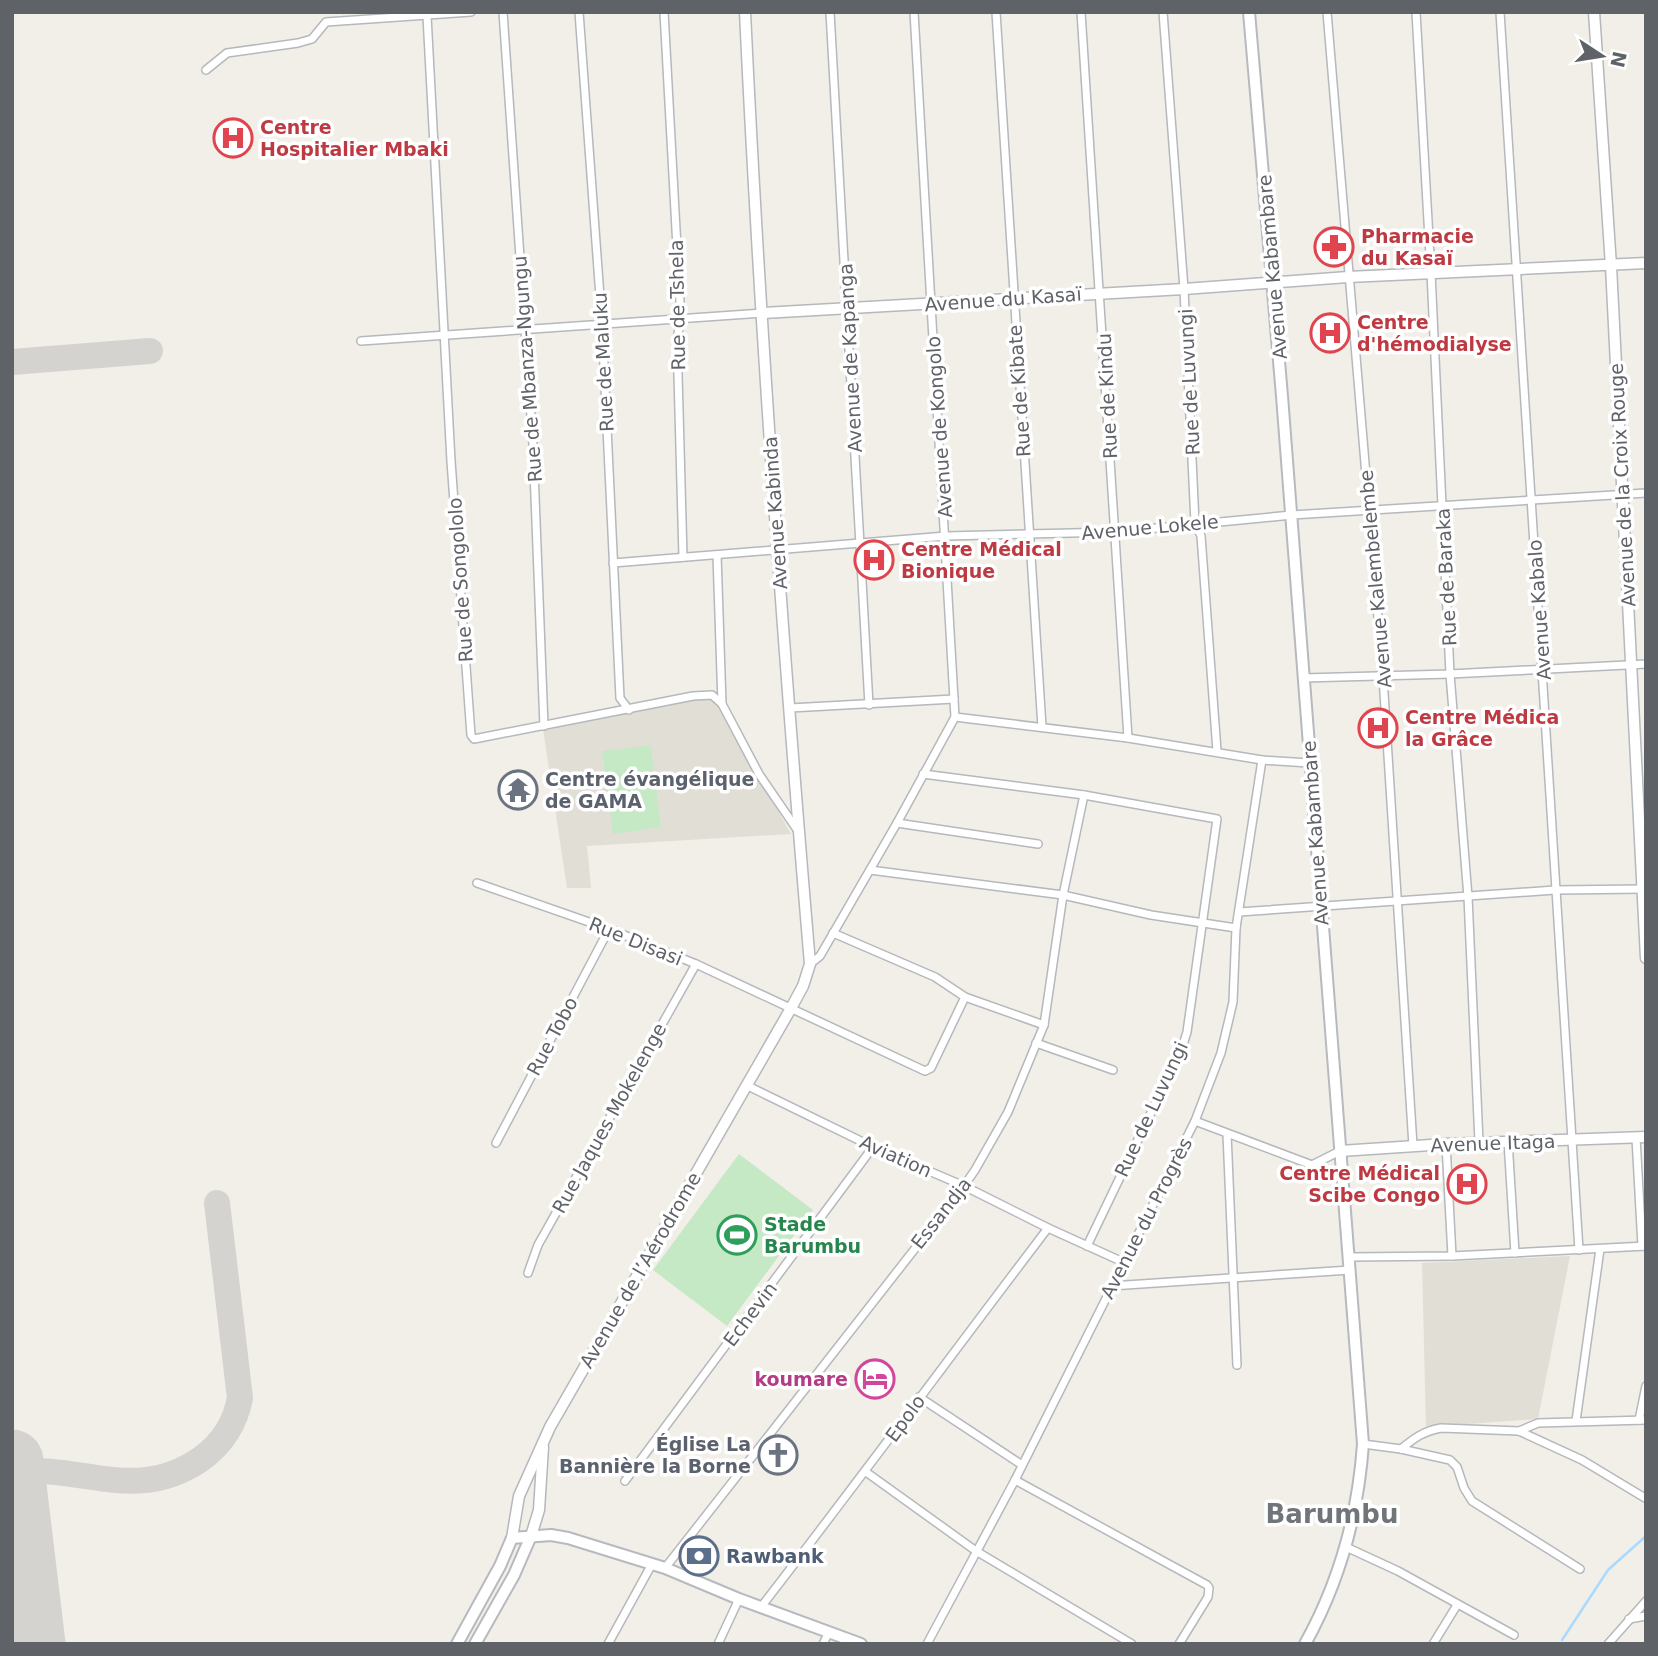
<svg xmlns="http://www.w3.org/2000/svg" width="1658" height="1656" font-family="'DejaVu Sans',sans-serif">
<rect width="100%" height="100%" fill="#f1efe8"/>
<g fill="#e1ded6">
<polygon points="707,698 718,704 791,834 587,846 591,888 567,888 543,729"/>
<polygon points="1570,1256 1538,1419 1426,1427 1422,1263"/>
</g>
<g fill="#c5e8c5">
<polygon points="651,745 661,827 613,834 602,751"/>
<polygon points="739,1154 813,1210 727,1326 653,1270"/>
</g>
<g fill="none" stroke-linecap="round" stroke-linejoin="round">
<polyline stroke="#aadaff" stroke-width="2.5" points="1562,1640 1608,1570 1646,1536"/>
<g stroke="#d4d3d0" stroke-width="26">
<polyline points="12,362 150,351"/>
<path d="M 14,1472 C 82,1464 136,1504 201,1459 C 223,1443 235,1424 240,1398 L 217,1203"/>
</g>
<polyline stroke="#d4d3d0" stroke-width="63" points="12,1461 34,1644"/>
<g stroke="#b5b8bc" stroke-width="10">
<g id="minor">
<polyline points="503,12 533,445 544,726"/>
<polyline points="579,12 602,324 620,698 629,710"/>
<polyline points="664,12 681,320 677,338 683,557"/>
<polyline points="830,12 869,705"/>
<polyline points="996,12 1042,727"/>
<polyline points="1081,12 1128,738"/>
<polyline points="1163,12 1184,289 1195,523 1201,536 1217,751"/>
<polyline points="1327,12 1383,677 1413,1146"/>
<polyline points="1416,12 1431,273 1450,674 1468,897 1479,1142"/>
<polyline points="1500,12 1579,1250"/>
<polyline points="427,16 451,461 471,735 474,739 693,696 712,695 722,704 759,774 798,831"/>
<polyline points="206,70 227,53 298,43 312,39 326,22 471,12"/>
<polyline points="361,341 763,313"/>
<polyline points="717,555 722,704"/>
<polyline points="613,563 946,536 1115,532 1292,515 1646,493"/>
<polyline points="1303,678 1450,674 1646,664"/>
<polyline points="790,708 954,699"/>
<polyline points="955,717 1128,738 1262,760 1309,763"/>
<polyline points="923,774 1084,795 1217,819 1187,1032 1182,1048 1087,1246"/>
<polyline points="897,823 1038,844"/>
<polyline points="870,870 1063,895 1151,915 1236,928"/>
<polyline points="477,883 609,929 696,964 925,1071 931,1068 965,997"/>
<polyline points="1239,912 1555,890 1645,889"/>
<polyline points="833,933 935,977 965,997 1044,1025"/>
<polyline points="810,964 820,956 897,823 955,717 914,12"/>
<polyline points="1036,1043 1113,1070"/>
<polyline points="746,1085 873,1147 964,1186 1048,1228 1123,1262"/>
<polyline points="1195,1121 1312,1165 1340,1151"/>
<polyline points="1227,1134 1237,1365"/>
<polyline points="1636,1138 1642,1246"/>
<polyline points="1508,1141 1515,1253"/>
<polyline points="496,1143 609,929"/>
<polyline points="1446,1144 1452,1256"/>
<polyline points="1350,1257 1452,1256 1646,1246"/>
<polyline points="528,1273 538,1245 696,964"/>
<polyline points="1111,1286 1350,1270"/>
<polyline points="919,1397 1022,1465"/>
<polyline points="1639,1420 1646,1386"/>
<polyline points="1576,1421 1600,1249"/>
<polyline points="1519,1431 1538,1423 1646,1420"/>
<polyline points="1363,1444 1401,1449 1450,1460 1457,1467 1464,1488 1472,1501 1580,1569"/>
<path d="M 1401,1449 C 1414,1438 1424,1431 1441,1428 L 1519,1431 L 1582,1460 L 1645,1498"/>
<polyline points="866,1472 976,1551 1132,1644"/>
<polyline points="1015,1480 1207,1585 1209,1588 1208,1597 1179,1644"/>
<polyline points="625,1481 873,1147"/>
<polyline points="1346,1547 1398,1571 1514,1635"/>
<polyline points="665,1568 964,1186 975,1170 1008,1112 1044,1025 1063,895 1084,795"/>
<path d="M 761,1607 C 858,1482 952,1354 1048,1228"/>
<polyline points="1629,1619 1646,1616"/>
<polyline points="608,1644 652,1564"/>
<polyline points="718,1644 739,1599"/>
<polyline points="823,1644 829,1632"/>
<polyline points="927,1644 1015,1480 1195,1121 1221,1053 1233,1002 1236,928 1262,760"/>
<polyline points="1433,1644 1457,1605"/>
<polyline points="1608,1644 1646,1601"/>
</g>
</g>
<g stroke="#b5b8bc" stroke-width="13">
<g id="tertiary">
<polyline points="1594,12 1611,266 1646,958"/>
<polyline points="763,313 1184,289 1348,277 1646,263"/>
<polyline points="1340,1151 1446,1144 1646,1137"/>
<polyline points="531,1536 539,1510 543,1447"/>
<path d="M 512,1538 L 519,1496 L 550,1427 L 790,1010 L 803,986 L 810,964 C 783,647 760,330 745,12"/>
</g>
</g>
<g stroke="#b6babf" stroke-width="14">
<g id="secondary">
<path d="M 1249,12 L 1282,396 L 1363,1444 C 1358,1515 1340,1581 1305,1644"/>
<polyline points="457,1644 500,1566 512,1538 551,1535 568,1538 665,1568 739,1599 861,1644"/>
<polyline points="475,1644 514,1575 531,1536"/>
</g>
</g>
<use href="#minor" stroke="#fff" stroke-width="7"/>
<use href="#tertiary" stroke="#fff" stroke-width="10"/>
<use href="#secondary" stroke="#fff" stroke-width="10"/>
</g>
<defs>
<g id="hospital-ring" transform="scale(2.0125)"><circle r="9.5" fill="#fff" stroke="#e0444e" stroke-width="1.5"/><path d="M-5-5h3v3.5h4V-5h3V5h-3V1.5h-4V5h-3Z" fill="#e0444e"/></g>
<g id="pharmacy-ring" transform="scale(2.0125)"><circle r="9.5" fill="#fff" stroke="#e0444e" stroke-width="1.5"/><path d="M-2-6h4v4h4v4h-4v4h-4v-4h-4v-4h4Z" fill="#e0444e"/></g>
<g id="temple-ring" transform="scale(2.0125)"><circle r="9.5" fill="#fff" stroke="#6b7280" stroke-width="1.5"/><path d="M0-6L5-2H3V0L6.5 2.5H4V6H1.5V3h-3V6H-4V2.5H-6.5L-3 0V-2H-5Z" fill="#6b7280"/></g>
<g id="stadium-ring" transform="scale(2.0125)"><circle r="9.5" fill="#fff" stroke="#2e9e5b" stroke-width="1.5"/><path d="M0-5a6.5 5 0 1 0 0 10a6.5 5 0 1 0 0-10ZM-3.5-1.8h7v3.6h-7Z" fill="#2e9e5b"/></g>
<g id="hotel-ring" transform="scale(2.0125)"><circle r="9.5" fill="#fff" stroke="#d1479c" stroke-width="1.5"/><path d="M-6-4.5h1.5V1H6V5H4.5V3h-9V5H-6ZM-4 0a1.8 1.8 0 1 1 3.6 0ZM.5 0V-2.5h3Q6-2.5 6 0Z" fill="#d1479c"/></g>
<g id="church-ring" transform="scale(2.0125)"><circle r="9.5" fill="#fff" stroke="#6b7280" stroke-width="1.5"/><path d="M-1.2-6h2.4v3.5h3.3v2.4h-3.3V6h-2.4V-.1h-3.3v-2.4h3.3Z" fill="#6b7280"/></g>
<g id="bank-ring" transform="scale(2.0125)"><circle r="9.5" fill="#fff" stroke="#5c6f8a" stroke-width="1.5"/><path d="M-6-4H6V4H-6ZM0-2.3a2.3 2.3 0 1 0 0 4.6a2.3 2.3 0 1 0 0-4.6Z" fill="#5c6f8a"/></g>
</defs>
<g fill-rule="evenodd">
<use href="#hospital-ring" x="233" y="138"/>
<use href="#pharmacy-ring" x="1334" y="247"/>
<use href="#hospital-ring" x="1330" y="333"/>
<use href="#hospital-ring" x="874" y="560"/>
<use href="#hospital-ring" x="1378" y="728"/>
<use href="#temple-ring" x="518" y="790"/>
<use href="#hospital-ring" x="1467" y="1184"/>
<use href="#stadium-ring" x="737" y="1235"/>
<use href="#hotel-ring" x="875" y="1379"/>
<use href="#church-ring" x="778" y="1455"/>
<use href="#bank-ring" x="699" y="1556"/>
</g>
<g text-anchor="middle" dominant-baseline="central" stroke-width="7" stroke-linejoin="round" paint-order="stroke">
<g font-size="19" font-weight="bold" fill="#be3a42" stroke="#fff" text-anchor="start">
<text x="260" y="127">Centre<tspan x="260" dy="22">Hospitalier Mbaki</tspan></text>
<text x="1361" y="236">Pharmacie<tspan x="1361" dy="22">du Kasaï</tspan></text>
<text x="1357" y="322">Centre<tspan x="1357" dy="22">d'hémodialyse</tspan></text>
<text x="901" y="549">Centre Médical<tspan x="901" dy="22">Bionique</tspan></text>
<text x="1405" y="717">Centre Médica<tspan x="1405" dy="22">la Grâce</tspan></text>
<text x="1440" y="1173" text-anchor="end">Centre Médical<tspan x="1440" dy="22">Scibe Congo</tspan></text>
</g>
<g font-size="19" fill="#5f6368" stroke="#fff">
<text transform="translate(1272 267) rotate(-95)">Avenue Kabambare</text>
<text transform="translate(1003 299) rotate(-4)">Avenue du Kasaï</text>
<text transform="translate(677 305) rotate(-91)">Rue de Tshela</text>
<text transform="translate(850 358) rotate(-93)">Avenue de Kapanga</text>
<text transform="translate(603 362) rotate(-93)">Rue de Maluku</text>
<text transform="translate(527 369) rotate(-94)">Rue de Mbanza-Ngungu</text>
<text transform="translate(1189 382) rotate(-93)">Rue de Luvungi</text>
<text transform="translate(1019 391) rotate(-94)">Rue de Kibate</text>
<text transform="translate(1107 396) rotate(-93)">Rue de Kindu</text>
<text transform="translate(939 427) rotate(-94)">Avenue de Kongolo</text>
<text transform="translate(1622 485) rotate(-93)">Avenue de la Croix Rouge</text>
<text transform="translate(775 513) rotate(-94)">Avenue Kabinda</text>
<text transform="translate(1150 527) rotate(-5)">Avenue Lokele</text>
<text transform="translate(1446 577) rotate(-93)">Rue de Baraka</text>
<text transform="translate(1375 579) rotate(-95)">Avenue Kalembelembe</text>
<text transform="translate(460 580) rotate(-94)">Rue de Songololo</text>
<text transform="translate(1539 610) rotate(-94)">Avenue Kabalo</text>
<text transform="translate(1315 833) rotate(-94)">Avenue Kabambare</text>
<text transform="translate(636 941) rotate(22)">Rue Disasi</text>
<text transform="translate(552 1036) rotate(-62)">Rue Tobo</text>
<text transform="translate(1151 1109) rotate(-65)">Rue de Luvungi</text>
<text transform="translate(609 1118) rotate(-61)">Rue Jaques Mokelenge</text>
<text transform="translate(1493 1143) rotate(-2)">Avenue Itaga</text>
<text transform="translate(896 1156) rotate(24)">Aviation</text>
<text transform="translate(941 1213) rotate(-52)">Essandja</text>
<text transform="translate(1146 1218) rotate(-63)">Avenue du Progrès</text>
<text transform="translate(640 1270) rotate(-60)">Avenue de l’Aérodrome</text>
<text transform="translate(750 1314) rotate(-53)">Echevin</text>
<text transform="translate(905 1418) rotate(-54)">Epolo</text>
</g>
<g font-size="19" font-weight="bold" fill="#5b616d" stroke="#fff" text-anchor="start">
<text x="545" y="779">Centre évangélique<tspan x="545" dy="22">de GAMA</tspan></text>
<text x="751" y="1444" text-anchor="end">Église La<tspan x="751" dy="22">Bannière la Borne</tspan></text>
</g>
<g font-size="19" font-weight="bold" fill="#27864d" stroke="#fff" text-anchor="start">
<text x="764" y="1224">Stade<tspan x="764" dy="22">Barumbu</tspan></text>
</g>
<g font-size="19" font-weight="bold" fill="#b23c85" stroke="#fff" text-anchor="end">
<text x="848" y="1379">koumare</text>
</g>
<g font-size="19" font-weight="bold" fill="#4e5e75" stroke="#fff" text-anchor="start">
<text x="726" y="1556">Rawbank</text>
</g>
<g font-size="26" font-weight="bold" fill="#70757a" stroke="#fff">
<text x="1332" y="1514">Barumbu</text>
</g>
</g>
<rect width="1658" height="1656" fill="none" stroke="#5f6368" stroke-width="28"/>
<g transform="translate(1602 56) rotate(102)" stroke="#ffffff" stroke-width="5" paint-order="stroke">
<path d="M0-5L12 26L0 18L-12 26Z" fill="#5f6368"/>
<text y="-10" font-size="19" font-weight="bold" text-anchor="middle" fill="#5f6368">N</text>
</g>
</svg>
